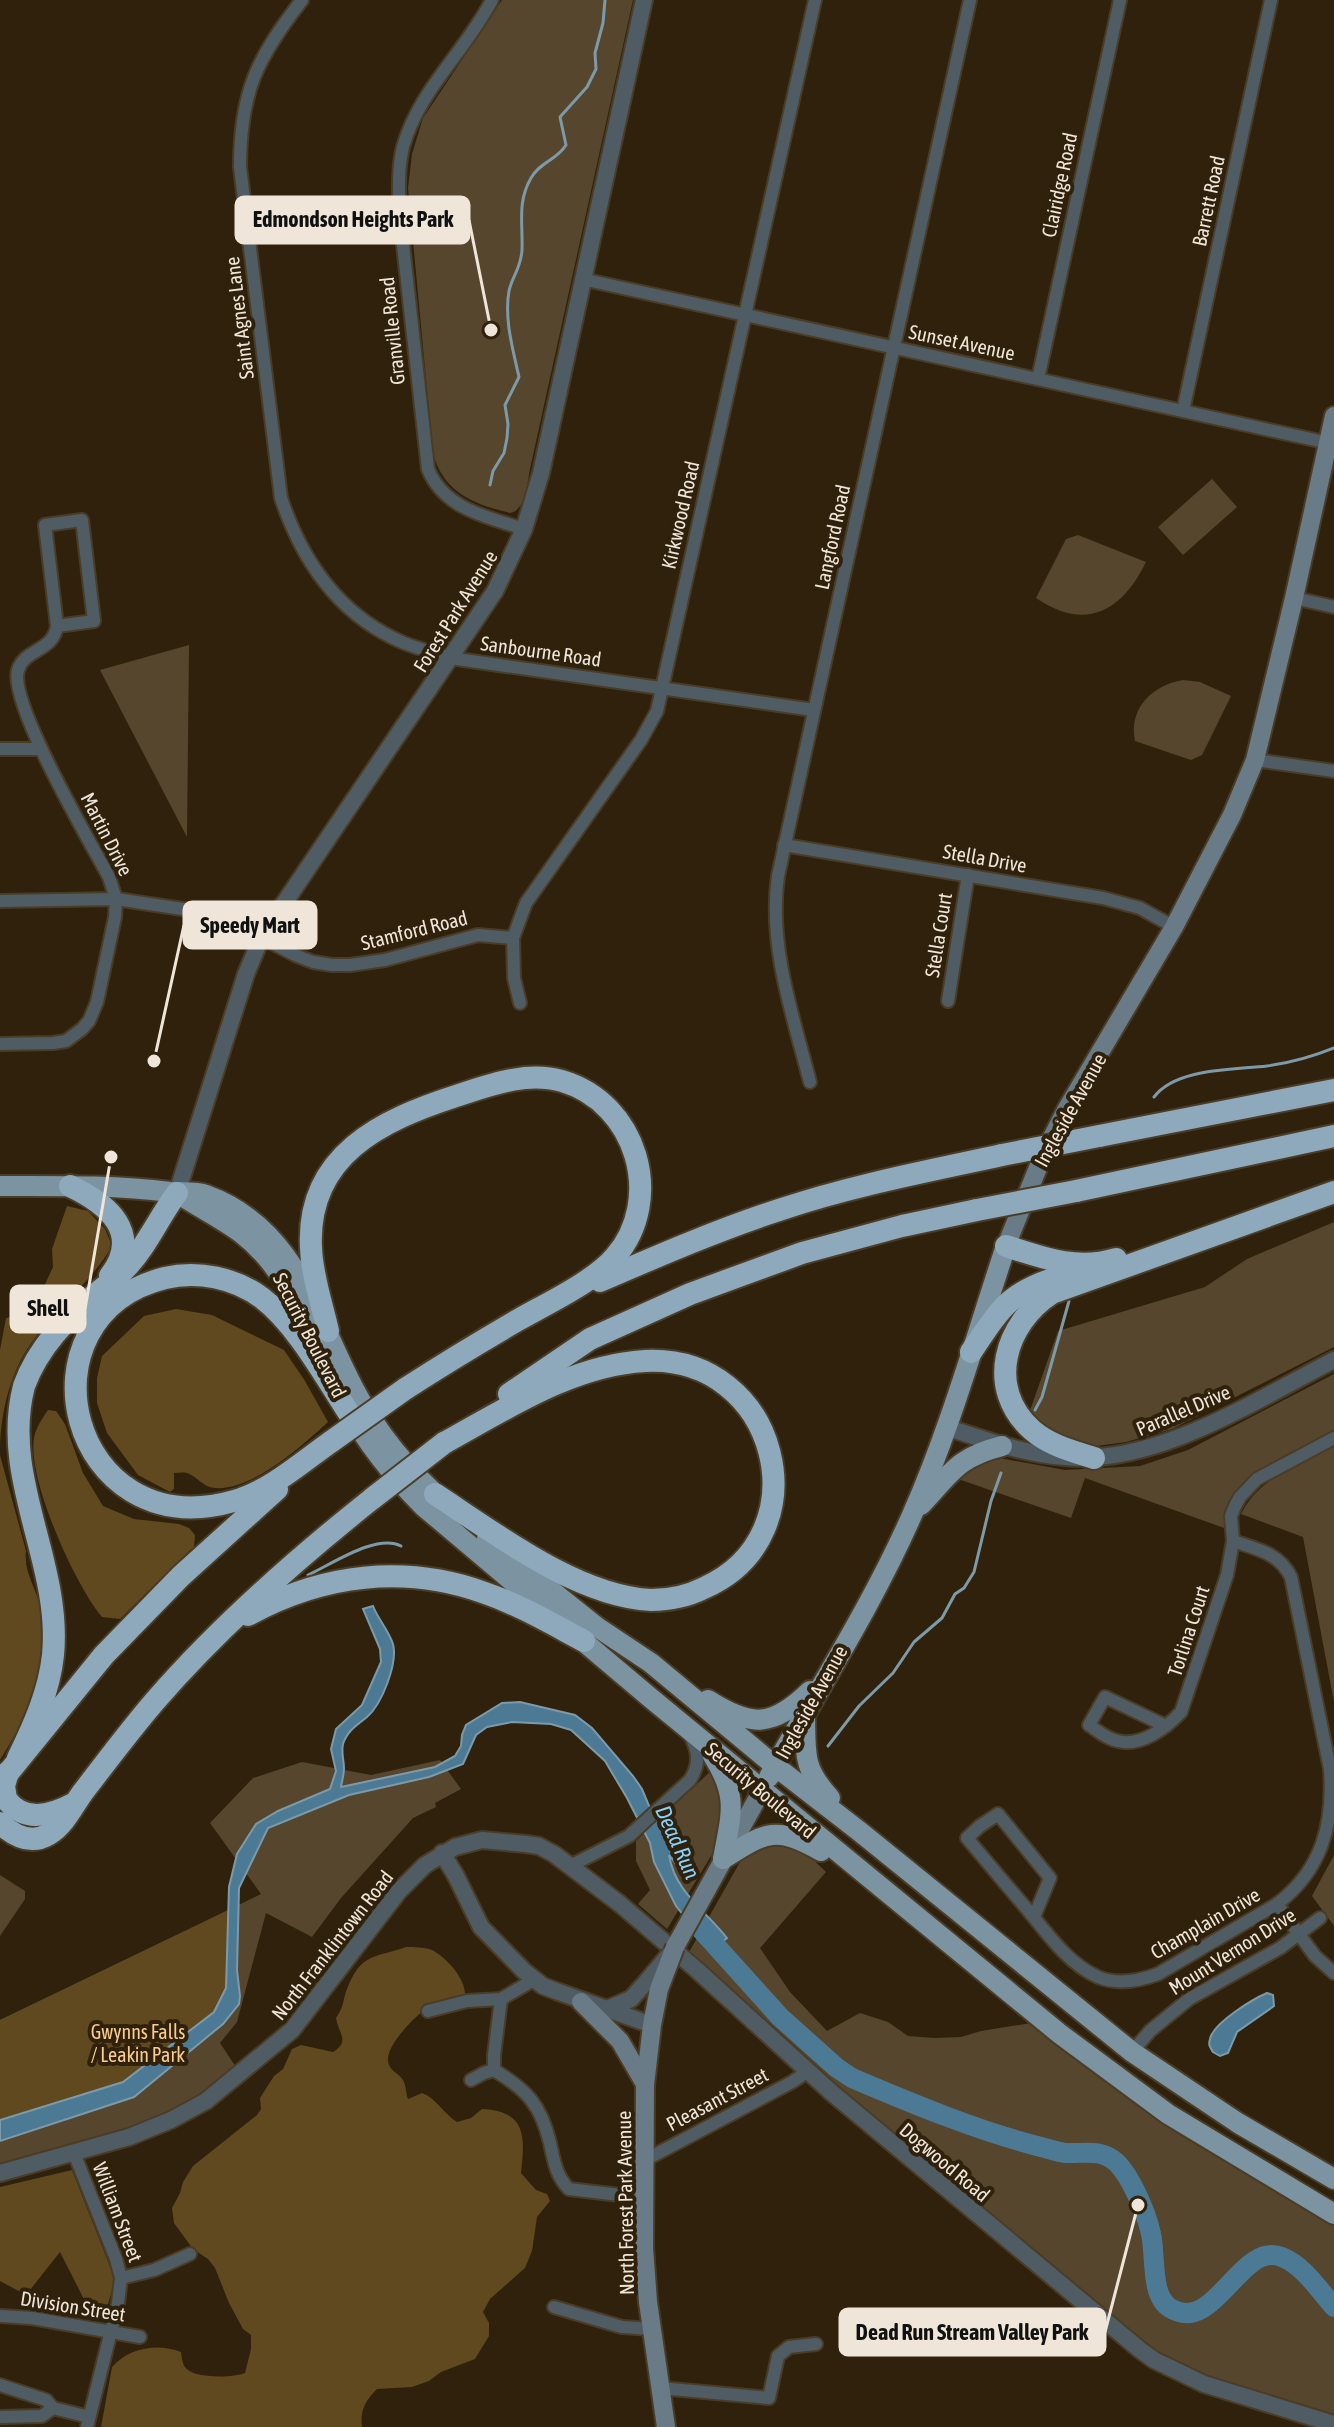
<svg xmlns="http://www.w3.org/2000/svg" width="1334" height="2427" font-family="'Asap Condensed',sans-serif">
<rect width="100%" height="100%" fill="#2f210b"/>
<g fill="#56462e">
<path d="M 502,0 L 633,0 L 530,469 C 527,484 526,510 510,513 C 473,504 443,492 433,453 L 408,188 L 412,154 L 423,118 Z"/>
<polygon points="1212,479 1237,507 1183,555 1158,527"/>
<path d="M 1078,535 L 1146,562 C 1122,611 1086,632 1036,598 L 1066,539 Z"/>
<polygon points="189,645 187,837 100,670"/>
<path d="M 1183,680 L 1200,682 L 1231,696 L 1202,755 L 1191,760 L 1135,741 C 1128,709 1152,685 1183,680 Z"/>
<polygon points="1334,1222 1334,1347 1172,1429 1126,1442 1096,1446 1068,1443 1028,1416 1058,1331 1205,1287 1247,1259"/>
<path d="M 1334,1374 L 1334,1431 C 1285,1457 1239,1468 1224,1528 L 1085,1478 L 1071,1518 L 958,1479 L 966,1470 L 994,1457 L 1065,1470 L 1140,1466 L 1188,1450 Z"/>
<path d="M 1334,1447 L 1334,1702 L 1303,1537 L 1241,1514 C 1260,1477 1297,1465 1334,1447 Z"/>
<polygon points="440,1760 461,1789 435,1803 436,1807 413,1818 341,1898 312,1937 266,1913 237,2022 220,2043 238,2070 174,2113 131,2131 0,2168 0,2020 261,1894 210,1823 253,1778 302,1762 371,1775"/>
<polygon points="713,1769 724,1796 717,1846 667,1929 638,1904 650,1890 636,1861 636,1841"/>
<polygon points="770,1842 797,1844 826,1872 760,1948 790,1992 827,2031 860,2013 888,2022 908,2036 934,2038 961,2037 981,2031 1031,2023 1151,2113 1334,2224 1334,2419 1223,2385 1149,2350 848,2099 688,1954 740,1862 751,1853"/>
<polygon points="1334,1855 1334,1926 1312,1896"/>
<polygon points="0,1875 25,1891 25,1899 0,1936"/>
</g>
<g fill="#60481f">
<path d="M 67,1206 L 88,1211 L 105,1229 L 112,1246 C 91,1283 56,1308 32,1342 C 10,1372 1,1412 0,1448 L 0,1350 L 6,1318 L 17,1316 L 40,1295 L 53,1267 L 52,1249 Z"/>
<path d="M 176,1309 L 212,1315 L 284,1350 L 305,1381 L 328,1422 C 302,1446 252,1491 215,1488 C 202,1487 197,1476 187,1473 C 183,1472 178,1473 174,1473 L 174,1489 L 170,1492 L 138,1475 L 107,1433 L 97,1403 L 97,1378 L 102,1356 L 144,1316 Z"/>
<path d="M 48,1410 L 56,1411 L 65,1424 L 83,1473 L 103,1506 L 134,1519 L 179,1524 L 189,1528 L 195,1535 L 194,1548 L 188,1552 L 120,1619 L 102,1617 C 75,1585 27,1479 34,1438 C 36,1427 42,1419 48,1410 Z"/>
<path d="M 0,1455 L 26,1551 C 23,1573 38,1590 41,1611 C 50,1666 29,1715 0,1760 Z"/>
<polygon points="229,1910 226,1989 214,2012 123,2082 0,2120 0,2020"/>
<path d="M 406,1947 C 414,1947 424,1947 432,1950 C 446,1957 466,1979 465,1995 C 456,2000 444,1998 435,2003 C 420,2010 386,2044 388,2061 C 389,2071 399,2073 403,2080 C 406,2085 406,2094 408,2099 L 422,2093 C 436,2098 444,2114 457,2122 L 471,2118 L 482,2109 C 527,2111 525,2137 521,2173 L 536,2190 L 547,2194 L 550,2201 L 537,2217 L 532,2251 L 525,2268 L 490,2299 L 483,2312 L 489,2323 L 489,2336 L 475,2359 L 441,2372 L 429,2381 L 412,2387 L 377,2389 C 365,2401 360,2410 362,2427 L 101,2427 L 112,2367 C 129,2347 159,2343 181,2352 C 182,2358 182,2366 188,2370 C 198,2378 233,2378 245,2373 L 251,2349 L 251,2335 L 243,2329 L 229,2303 L 215,2268 L 208,2259 L 193,2249 L 174,2223 L 172,2208 L 180,2193 L 183,2182 L 193,2166 L 257,2115 L 261,2109 L 260,2098 L 274,2076 L 283,2069 L 292,2049 L 301,2045 L 333,2052 C 351,2041 338,2033 336,2018 C 345,2005 342,2002 347,1989 C 361,1953 374,1958 406,1947 Z"/>
<polygon points="72,2170 115,2279 104,2319 94,2319 60,2252 26,2295 0,2281 0,2187"/>
</g>
<g fill="#4c7a95" stroke="#7d9aa9" stroke-width="2">
<path d="M 373,1606 C 378,1619 389,1631 393,1644 C 398,1663 382,1704 367,1717 C 357,1725 347,1731 343,1744 C 341,1753 344,1760 344,1768 C 344,1774 342,1781 341,1787 L 435,1767 L 455,1756 L 461,1746 L 462,1735 L 466,1725 L 502,1703 L 520,1702 L 575,1715 L 592,1728 L 633,1776 L 642,1789 L 652,1813 L 659,1820 L 670,1814 L 673,1817 L 674,1832 L 680,1854 L 693,1870 L 686,1877 L 669,1855 C 675,1892 705,1910 727,1938 L 711,1950 L 676,1906 L 654,1862 L 650,1843 L 627,1798 L 605,1761 L 571,1730 L 551,1724 L 512,1722 L 487,1727 L 476,1735 L 463,1764 L 429,1777 L 349,1795 L 268,1828 L 239,1888 L 237,1970 L 240,1996 L 239,2004 L 223,2024 L 134,2097 L 0,2141 L 0,2120 L 123,2082 L 214,2012 L 226,1988 L 229,1887 L 237,1854 L 256,1824 L 278,1811 L 330,1789 L 336,1771 L 331,1749 L 336,1729 L 362,1705 L 381,1662 L 380,1649 L 363,1609 Z"/>
<path d="M 1267,1993 L 1273,1995 L 1274,2006 L 1237,2032 L 1228,2053 L 1220,2056 L 1213,2052 C 1210,2047 1208,2045 1210,2039 C 1213,2023 1253,1999 1267,1993 Z"/>
</g>
<g fill="none" stroke-linecap="round" stroke-linejoin="round">
<g stroke="#7d9aa9" stroke-width="3">
<path d="M 490,485 L 493,471 L 504,453 L 507,438 L 508,424 L 505,405 L 519,377 C 513,350 504,319 509,291 C 512,277 521,268 522,250 C 523,224 517,202 531,178 C 540,162 557,160 566,145 L 560,117 L 587,87 L 596,69 L 595,53 L 603,23 L 605,0"/>
<path d="M 1154,1097 C 1176,1068 1233,1070 1267,1066 C 1290,1063 1312,1057 1334,1048"/>
<polyline points="1035,1410 1042,1397 1069,1301"/>
<path d="M 308,1575 C 332,1564 377,1533 401,1546"/>
<polyline points="828,1746 859,1706 893,1673 914,1642 942,1618 955,1594 964,1588 974,1572 991,1501 1001,1473"/>
</g>
<path stroke="#4c7a95" stroke-width="20" d="M 698,1926 L 780,2017 L 837,2068 L 852,2078 C 913,2104 978,2131 1041,2147 C 1049,2149 1057,2152 1065,2153 C 1084,2154 1101,2148 1117,2163 C 1131,2177 1147,2214 1151,2234 C 1156,2254 1150,2296 1170,2308 C 1215,2336 1240,2240 1282,2257 C 1304,2266 1319,2290 1334,2307"/>
<g stroke="#4a3d28" stroke-width="16">
<g id="minor">
<path d="M 302,0 C 257,58 240,92 240,167 L 281,498 C 302,561 340,616 404,643 C 419,649 435,653 450,658 L 814,710"/>
<path d="M 492,0 C 465,52 419,90 403,147 C 398,167 399,188 399,209 L 428,469 C 444,509 487,517 524,529"/>
<polyline points="582,279 1333,444"/>
<polyline points="1038,379 1120,0"/>
<polyline points="1183,411 1271,0"/>
<polyline points="1294,598 1334,607"/>
<polyline points="0,749 40,749"/>
<polyline points="1255,760 1334,771"/>
<polyline points="784,845 1103,898 1140,908 1174,927"/>
<polyline points="0,901 116,899 216,914 295,955 313,962 332,965 350,965 385,960 478,935 513,938"/>
<polyline points="948,1001 968,875"/>
<polyline points="520,1003 514,978 513,938 526,903 641,740 657,711 815,0"/>
<path d="M 0,1044 L 53,1043 L 66,1041 L 82,1029 L 89,1021 L 97,1002 L 115,917 L 116,899 L 109,877 C 90,842 8,702 18,670 C 25,648 53,652 57,626 L 45,525 L 82,520 L 94,621 L 57,626"/>
<path d="M 810,1082 C 793,1016 768,945 778,876 L 970,0"/>
<path d="M 1233,1541 C 1257,1549 1279,1553 1291,1577 L 1330,1769 C 1334,1824 1322,1870 1277,1904 L 1315,1956 L 1334,1973"/>
<path d="M 1166,1726 L 1105,1697 L 1089,1725 C 1098,1731 1107,1739 1118,1741 C 1141,1747 1166,1728 1181,1712 L 1227,1575 L 1233,1541 L 1231,1516 L 1235,1506 L 1240,1497 L 1257,1479 L 1334,1438"/>
<path d="M 570,1866 L 629,1836 L 690,1780 C 701,1763 698,1750 689,1733"/>
<path d="M 1034,1917 L 1050,1878 L 998,1814 L 980,1826 L 967,1838 C 987,1862 1007,1886 1027,1909 C 1047,1933 1068,1964 1098,1977 C 1117,1985 1139,1981 1158,1974 L 1277,1904"/>
<polyline points="428,2011 467,2001 501,1999 535,1979"/>
<polyline points="1132,2052 1150,2031 1189,1999 1280,1948 1320,1918"/>
<polyline points="494,2070 494,2055 501,1999"/>
<path d="M 471,2080 L 484,2073 L 494,2070 C 527,2090 541,2105 550,2143 C 554,2161 556,2176 569,2189 L 645,2198"/>
<polyline points="74,2153 116,2259 121,2278 118,2303 87,2427"/>
<polyline points="645,2160 792,2082 807,2072"/>
<polyline points="121,2278 154,2270 190,2254"/>
<polyline points="554,2307 622,2327 652,2329"/>
<polyline points="0,2316 32,2318 140,2337"/>
<polyline points="0,2385 46,2400 53,2408 89,2417"/>
<polyline points="660,2388 769,2398 778,2356 789,2347 816,2344"/>
<polyline points="0,2417 42,2416 53,2408"/>
</g>
</g>
<g stroke="#4a3d28" stroke-width="20">
<g id="tertiary">
<polyline points="177,1193 246,974 262,936 495,591 524,529 541,473 644,0"/>
<path d="M 946,1427 C 985,1440 1024,1454 1065,1457 C 1155,1466 1256,1400 1334,1360"/>
<polyline points="442,1853 456,1876 481,1927 524,1971 543,1986 556,1991 652,2025"/>
<polyline points="607,2009 631,1999 648,1980"/>
<polyline points="0,2173 129,2137 171,2120 206,2101 292,2030 399,1891 425,1865 455,1847 482,1840 526,1844 539,1846 554,1854 620,1904 697,1970 831,2092 1139,2349 1154,2360 1204,2384 1334,2424"/>
</g>
</g>
<g stroke="#4a3d28" stroke-width="22">
<g id="secondary">
<polyline points="1006,1246 1044,1153 1066,1110 1174,927 1232,815 1255,760 1294,598 1334,416"/>
<polyline points="675,1947 762,1790"/>
<polyline points="659,1989 652,2025 645,2085 644,2248 648,2302 666,2427"/>
<polyline points="581,2002 620,2041 645,2084"/>
</g>
</g>
<g stroke="#4a3d28" stroke-width="24">
<g id="primary">
<path d="M 0,1186 C 57,1186 113,1185 170,1192 C 181,1193 195,1191 206,1195 C 294,1227 315,1314 353,1387 C 377,1433 409,1472 448,1505"/>
<path d="M 177,1193 C 198,1207 221,1218 241,1233 C 284,1266 303,1315 325,1363"/>
<path d="M 348,1409 C 368,1445 394,1477 423,1506 L 653,1700 L 1060,2034 L 1168,2114 L 1334,2214"/>
<path d="M 921,1505 C 951,1473 958,1457 1002,1446"/>
<polyline points="487,1539 597,1627 651,1663 775,1766 859,1831 1132,2052 1238,2123 1334,2179"/>
<path d="M 708,1700 C 752,1728 773,1727 810,1691"/>
<path d="M 805,1714 C 806,1754 802,1767 830,1798"/>
<path d="M 713,1756 C 739,1797 731,1814 723,1859"/>
<path d="M 769,1777 C 817,1691 872,1606 912,1515 C 950,1429 976,1336 1006,1246"/>
<path d="M 723,1859 C 766,1832 775,1825 821,1851"/>
</g>
</g>
<g stroke="#4a3d28" stroke-width="26">
<g id="motorway">
<polyline points="1099,1136 1334,1090"/>
<path d="M 70,1186 C 108,1204 143,1233 110,1276"/>
<polyline points="1076,1191 1334,1136"/>
<path d="M 1006,1246 C 1043,1258 1077,1271 1116,1259"/>
<path d="M 600,1281 C 660,1255 720,1229 782,1209 C 854,1185 929,1171 1002,1155"/>
<path d="M 328,1331 C 322,1304 312,1276 311,1248 C 306,1155 382,1120 456,1096 C 490,1085 526,1071 562,1081 C 637,1103 665,1199 615,1257 C 595,1281 546,1304 518,1320 C 480,1342 442,1365 405,1389"/>
<path d="M 971,1352 C 1002,1306 1010,1291 1065,1275"/>
<polyline points="509,1394 590,1339 690,1294 802,1253 902,1226 977,1210"/>
<path d="M 332,1441 C 302,1462 270,1491 234,1501 C 69,1548 12,1316 165,1278 C 198,1270 235,1278 262,1298 C 299,1326 330,1386 356,1424"/>
<path d="M 1094,1458 C 1072,1451 1049,1445 1032,1430 C 985,1388 1005,1323 1052,1293 L 1334,1192"/>
<path d="M 435,1494 C 496,1534 577,1596 651,1600 C 669,1600 688,1596 704,1588 C 824,1535 778,1354 645,1361 C 572,1365 506,1409 444,1443"/>
<path d="M 248,1615 C 322,1574 405,1564 485,1593 C 520,1605 552,1624 584,1641"/>
<path d="M 18,1758 C 34,1725 49,1692 53,1655 C 62,1563 0,1478 24,1386 C 38,1347 67,1318 98,1292 C 108,1284 118,1277 126,1268 C 147,1246 159,1217 177,1193"/>
<path d="M 8,1772 L 4,1786 L 6,1799 C 24,1823 50,1816 73,1804"/>
<polyline points="0,1783 104,1655 181,1576 277,1489"/>
<path d="M 0,1823 C 14,1836 31,1845 49,1834 C 64,1825 73,1806 83,1792 C 107,1761 130,1730 155,1701 C 220,1626 295,1560 373,1498"/>
</g>
</g>
<use href="#minor" stroke="#505c63" stroke-width="12"/>
<use href="#tertiary" stroke="#505c63" stroke-width="16"/>
<use href="#secondary" stroke="#697b87" stroke-width="18"/>
<use href="#primary" stroke="#7c93a2" stroke-width="20"/>
<use href="#motorway" stroke="#8da9bb" stroke-width="22"/>
<g stroke="#4a3d28" stroke-width="20" stroke-linecap="butt">
<polyline id="tertiary-bridge" points="648,1980 669,1955"/>
</g>
<g stroke="#4a3d28" stroke-width="22" stroke-linecap="butt">
<polyline id="secondary-bridge" points="659,1989 675,1947"/>
</g>
<g stroke="#4a3d28" stroke-width="26" stroke-linecap="butt">
<g id="motorway-bridge">
<polyline points="1002,1155 1099,1136"/>
<polyline points="977,1210 1076,1191"/>
<polyline points="332,1441 405,1389"/>
<polyline points="373,1498 444,1443"/>
</g>
</g>
<use href="#tertiary-bridge" stroke="#505c63" stroke-width="16"/>
<use href="#secondary-bridge" stroke="#697b87" stroke-width="18"/>
<use href="#motorway-bridge" stroke="#8da9bb" stroke-width="22"/>
</g>
<g text-anchor="middle" dominant-baseline="central" stroke-width="8" stroke-linejoin="round" paint-order="stroke">
<g font-size="20" fill="#efe6d9" stroke="#2f210b">
<text transform="translate(1059 185) rotate(-78)">Clairidge Road</text>
<text transform="translate(1208 201) rotate(-78)">Barrett Road</text>
<text transform="translate(239 318) rotate(-97)">Saint Agnes Lane</text>
<text transform="translate(392 331) rotate(-96)">Granville Road</text>
<text transform="translate(962 342) rotate(12)">Sunset Avenue</text>
<text transform="translate(680 515) rotate(-77)">Kirkwood Road</text>
<text transform="translate(832 537) rotate(-78)">Langford Road</text>
<text transform="translate(455 611) rotate(-58)">Forest Park Avenue</text>
<text transform="translate(541 651) rotate(8)">Sanbourne Road</text>
<text transform="translate(107 834) rotate(63)">Martin Drive</text>
<text transform="translate(985 858) rotate(10)">Stella Drive</text>
<text transform="translate(414 930) rotate(-14)">Stamford Road</text>
<text transform="translate(938 935) rotate(-81)">Stella Court</text>
<text transform="translate(1070 1110) rotate(-61)">Ingleside Avenue</text>
<text transform="translate(310 1335) rotate(63)">Security Boulevard</text>
<text transform="translate(1183 1410) rotate(-23)">Parallel Drive</text>
<text transform="translate(1188 1631) rotate(-72)">Torlina Court</text>
<text transform="translate(811 1702) rotate(-61)">Ingleside Avenue</text>
<text transform="translate(761 1790) rotate(40)">Security Boulevard</text>
<text transform="translate(1205 1923) rotate(-30)">Champlain Drive</text>
<text transform="translate(332 1945) rotate(-52)">North Franklintown Road</text>
<text transform="translate(1232 1951) rotate(-32)">Mount Vernon Drive</text>
<text transform="translate(717 2099) rotate(-28)">Pleasant Street</text>
<text transform="translate(945 2162) rotate(40)">Dogwood Road</text>
<text transform="translate(625 2203) rotate(-91)">North Forest Park Avenue</text>
<text transform="translate(118 2212) rotate(69)">William Street</text>
<text transform="translate(73 2306) rotate(9)">Division Street</text>
</g>
<g font-size="20" fill="#f9ce8d" stroke="#2f210b">
<text x="138" y="2031">Gwynns Falls<tspan x="138" dy="23">/ Leakin Park</tspan></text>
</g>
<g font-size="22" font-style="italic" fill="#87d1fc" stroke="#2f210b">
<text transform="translate(678 1842) rotate(66)">Dead Run</text>
</g>
</g>
<path fill="none" stroke="#efe6d9" stroke-width="3" d="M491 330L469 220M154 1061L184 925M111 1157L85 1309M1138 2205L1105 2332"/>
<g fill="#efe6d9" stroke="#2f210b" stroke-width="3">
<circle cx="491" cy="330" r="8"/>
<circle cx="154" cy="1061" r="8"/>
<circle cx="111" cy="1157" r="8"/>
<circle cx="1138" cy="2205" r="8"/>
</g>
<g fill="#efe6d9" stroke="#efe6d9" stroke-width="3">
<rect x="236" y="197" width="233" height="46" rx="8"/>
<rect x="184" y="902" width="132" height="46" rx="8"/>
<rect x="11" y="1286" width="74" height="46" rx="8"/>
<rect x="840" y="2309" width="265" height="46" rx="8"/>
</g>
<g font-size="22" text-anchor="middle" font-weight="bold" fill="#111">
<text x="353" y="227">Edmondson Heights Park</text>
<text x="250" y="933">Speedy Mart</text>
<text x="48" y="1316">Shell</text>
<text x="972" y="2340">Dead Run Stream Valley Park</text>
</g>
</svg>
